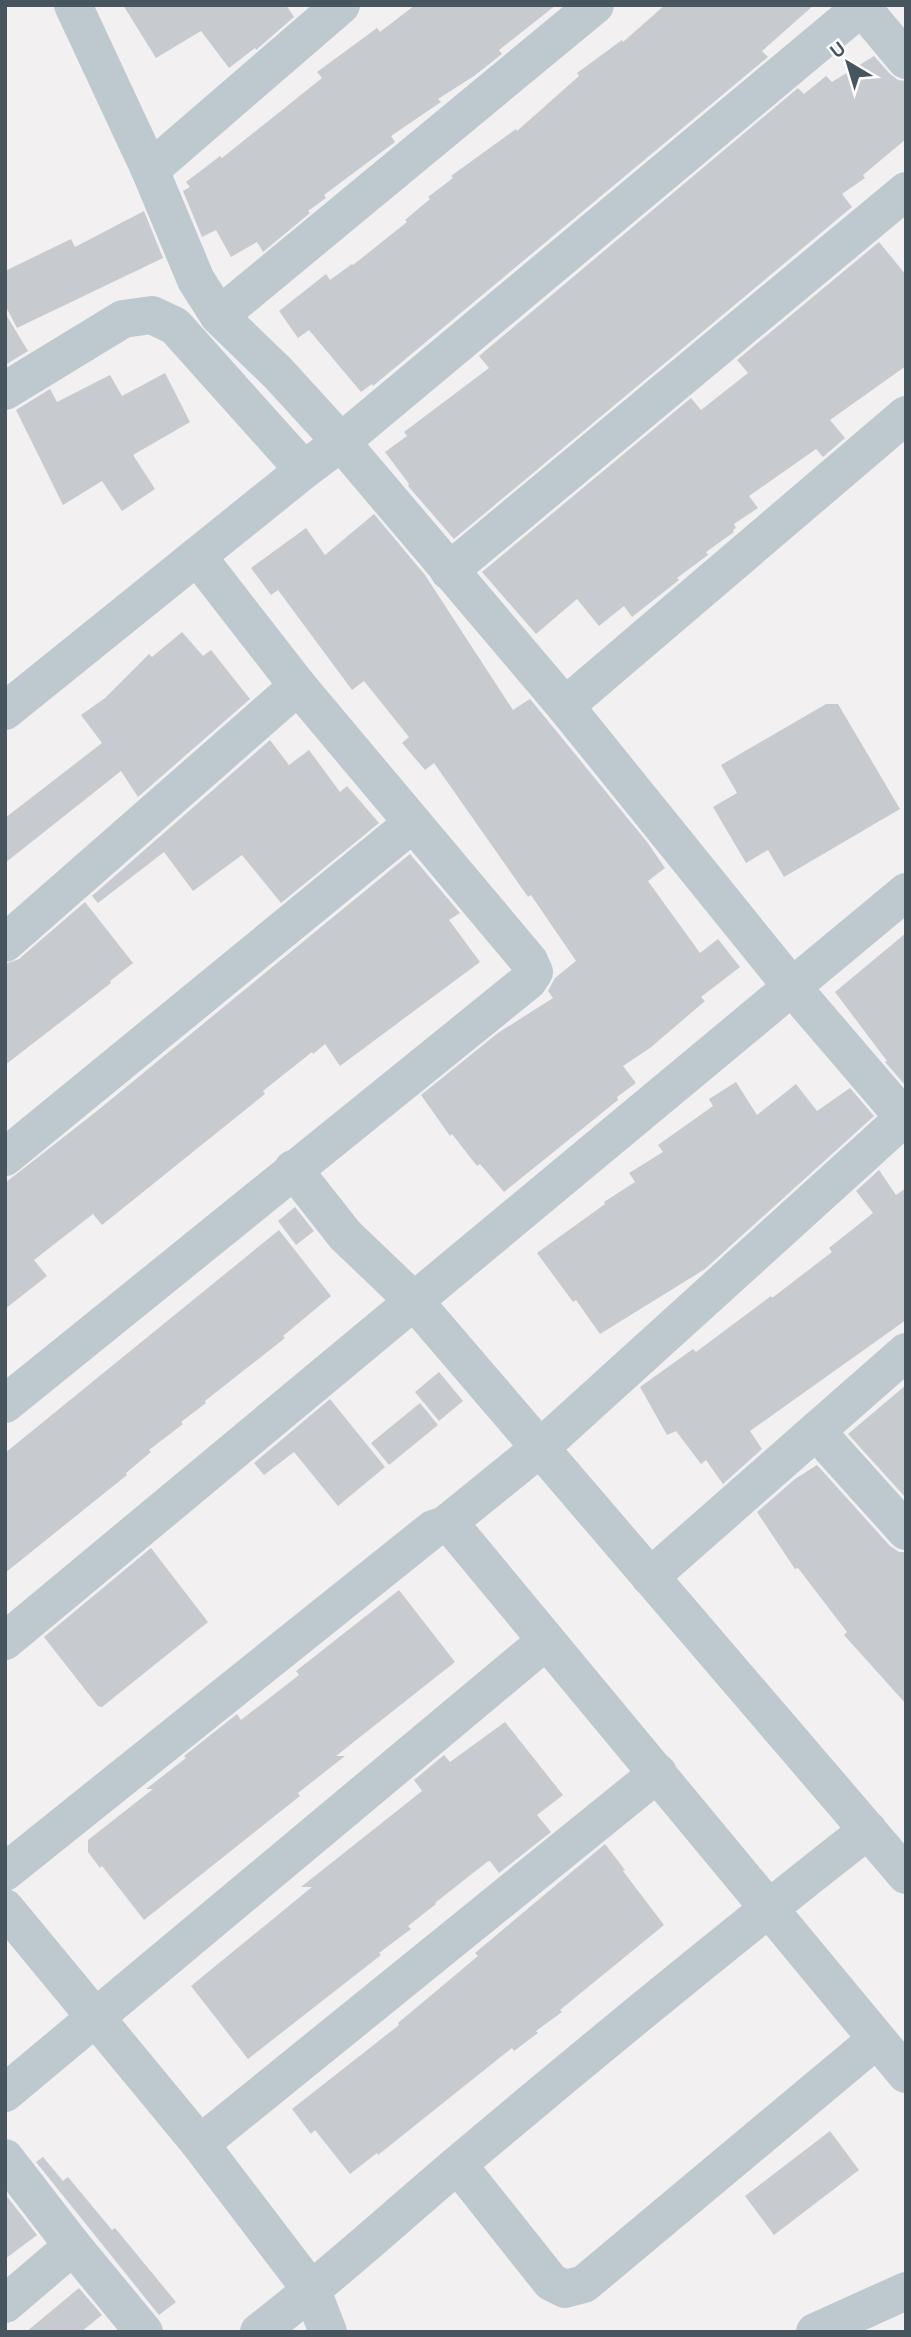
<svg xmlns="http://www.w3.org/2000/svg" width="911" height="2337" font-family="'DM Sans',sans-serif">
<rect width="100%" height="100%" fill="#f2f0f0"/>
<g fill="#c7cbcf">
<polygon points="123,5 286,5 294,17 256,50 255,48 229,68 201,31 156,58"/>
<polygon points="415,5 556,5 499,50 502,54 474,76 438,99 441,102 391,136 395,142 324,195 326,198 308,211 310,213 263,252 257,242 231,257 216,230 202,237 183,191 190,187 186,182 220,156 222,158 322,78 317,72 377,28 380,32"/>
<polygon points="665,5 814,5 762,51 768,57 373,386 372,384 361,392 309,330 298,338 279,311 326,274 330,280 352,264 353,265 407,222 405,220 430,199 428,197 453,178 451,176 516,129 517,131 579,76 577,73 622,40 623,42"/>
<polygon points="874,56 890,74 898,80 906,81 906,139 863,175 865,178 842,194 852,207 454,539 408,486 409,484 385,452 407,436 404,432 489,368 479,356 798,88 804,94 826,76 832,82"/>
<polygon points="144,211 163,258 17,328 5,305 5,271 71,239 75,247"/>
<polygon points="879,242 906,275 906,366 830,420 845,438 823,457 816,449 749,496 758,508 734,524 736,528 733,530 734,532 706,552 708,555 677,578 679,580 632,617 624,606 599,626 577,599 536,634 482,572 691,398 701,410 748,373 737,360"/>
<polygon points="5,313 28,351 5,365"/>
<polygon points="165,373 190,422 133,455 155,489 122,511 102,481 63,505 16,410 50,389 57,402 110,375 122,396"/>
<polygon points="374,514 425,575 513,710 530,699 647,842 665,868 648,881 700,953 718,939 740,967 701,997 705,1001 650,1048 623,1066 636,1083 617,1097 618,1100 504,1192 480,1164 477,1166 452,1134 450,1136 421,1095 498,1033 553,998 548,991 555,978 576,961 531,895 528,897 434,763 425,770 402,743 409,737 364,681 352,690 278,590 271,595 251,568 306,528 325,555"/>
<polygon points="182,632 203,656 211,650 250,699 138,797 121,771 5,863 5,818 102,743 81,715 105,698 149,654 152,657"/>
<polygon points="826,704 838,704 900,809 784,877 768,850 746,863 713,807 737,793 721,765"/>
<polygon points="270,740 289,765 309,750 340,792 347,786 379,823 281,903 242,855 193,891 164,852 98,903 92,896"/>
<polygon points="410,854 460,913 449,920 480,962 340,1066 325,1044 313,1054 312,1052 263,1091 265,1094 102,1225 93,1214 34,1260 47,1276 5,1309 5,1183 97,1111"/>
<polygon points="85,902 133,963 110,981 111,983 5,1065 5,964 19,959"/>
<polygon points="906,933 906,1086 885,1062 887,1061 835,992"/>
<polygon points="736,1082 757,1115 796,1084 817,1111 850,1088 874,1116 705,1269 600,1334 576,1300 573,1302 537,1253 605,1204 604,1202 635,1182 629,1173 663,1152 658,1145 713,1106 709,1099"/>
<polygon points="879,1170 896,1195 906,1188 906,1320 750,1431 762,1449 723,1484 706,1460 701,1464 676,1431 667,1435 640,1387 693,1349 696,1352 771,1296 772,1298 832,1252 829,1248 873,1213 856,1191"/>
<polygon points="295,1207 314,1231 296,1245 278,1221"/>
<polygon points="279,1230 331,1296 283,1336 285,1338 205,1401 206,1403 181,1422 183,1424 149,1450 151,1452 126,1473 127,1475 5,1573 5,1453"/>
<polygon points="439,1372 463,1401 439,1421 415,1392"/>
<polygon points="906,1385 906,1498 848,1434"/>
<polygon points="330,1399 385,1467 338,1506 294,1452 264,1475 254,1463"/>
<polygon points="420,1403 438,1425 389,1465 371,1443"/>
<polygon points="817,1465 890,1546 899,1552 906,1552 906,1704 844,1635 847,1632 798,1568 795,1569 757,1512 795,1479"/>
<polygon points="151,1548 208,1622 102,1707 98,1706 44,1637"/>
<polygon points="399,1590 455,1662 336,1756 345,1756 298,1793 300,1796 144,1920 102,1866 100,1868 88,1852 88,1840 153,1789 146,1789 186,1758 184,1756 237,1714 241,1720 299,1675 296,1671"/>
<polygon points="505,1722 563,1795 537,1815 551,1832 499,1873 490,1861 487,1862 435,1903 436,1904 408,1926 411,1929 379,1953 381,1955 248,2059 191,1986 312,1887 301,1887 422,1791 414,1780 444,1755 450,1762"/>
<polygon points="605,1844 625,1870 623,1871 664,1925 560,2010 562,2012 536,2031 538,2033 514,2051 512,2048 378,2155 377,2153 350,2174 315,2130 311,2134 292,2109 399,2025 398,2023 478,1956 475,1953"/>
<polygon points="830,2131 859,2170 774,2235 745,2196"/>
<polygon points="43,2157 63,2181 68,2177 112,2230 115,2228 176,2302 159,2315 36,2162"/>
<polygon points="5,2194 37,2235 5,2259"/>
<polygon points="79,2288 102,2315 81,2332 26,2332"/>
</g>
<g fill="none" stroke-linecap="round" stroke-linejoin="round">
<g stroke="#bdc9cf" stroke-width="38">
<polyline points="73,5 150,170 196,280 219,316 278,373 341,442 565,706 792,987 906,1120"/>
<polyline points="860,5 906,60"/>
<polyline points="150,170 341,5"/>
<polyline points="219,316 595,5"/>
<polyline points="5,391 123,319 152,315 175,326 304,470"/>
<polyline points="449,571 906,191"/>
<polyline points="565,706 906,415"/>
<polyline points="5,711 304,470 341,442 864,5"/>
<polyline points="5,943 298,686"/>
<polyline points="5,1157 413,823"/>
<polyline points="293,1169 345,1235 414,1301 906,1875"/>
<polyline points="5,1404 528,981 534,972 529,961 298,686 197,556"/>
<polyline points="816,1431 906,1531"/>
<polyline points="445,1525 455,1530 906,2074"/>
<polyline points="650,1577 906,1352"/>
<polyline points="5,1641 906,892"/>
<polyline points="5,1872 433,1529 445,1525 540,1448 906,1116"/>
<polyline points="5,1908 200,2144 312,2291 328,2332"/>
<polyline points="5,2093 546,1641"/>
<polyline points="200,2144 658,1773"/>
<polyline points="5,2158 73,2246 144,2332"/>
<polyline points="458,2165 551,2282 565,2289 584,2284 876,2040"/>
<polyline points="5,2304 73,2246"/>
<path d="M 259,2332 C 328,2279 391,2221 457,2165 C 592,2051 729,1939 868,1830"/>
<polyline points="815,2332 906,2291"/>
</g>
</g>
<rect width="911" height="2337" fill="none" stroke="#47555e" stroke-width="14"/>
<g transform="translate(848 63) rotate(322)" stroke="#ffffff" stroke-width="5" paint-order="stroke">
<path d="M0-5L12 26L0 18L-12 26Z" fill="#47555e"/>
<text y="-10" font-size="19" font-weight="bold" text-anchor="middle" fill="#47555e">U</text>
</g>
</svg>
